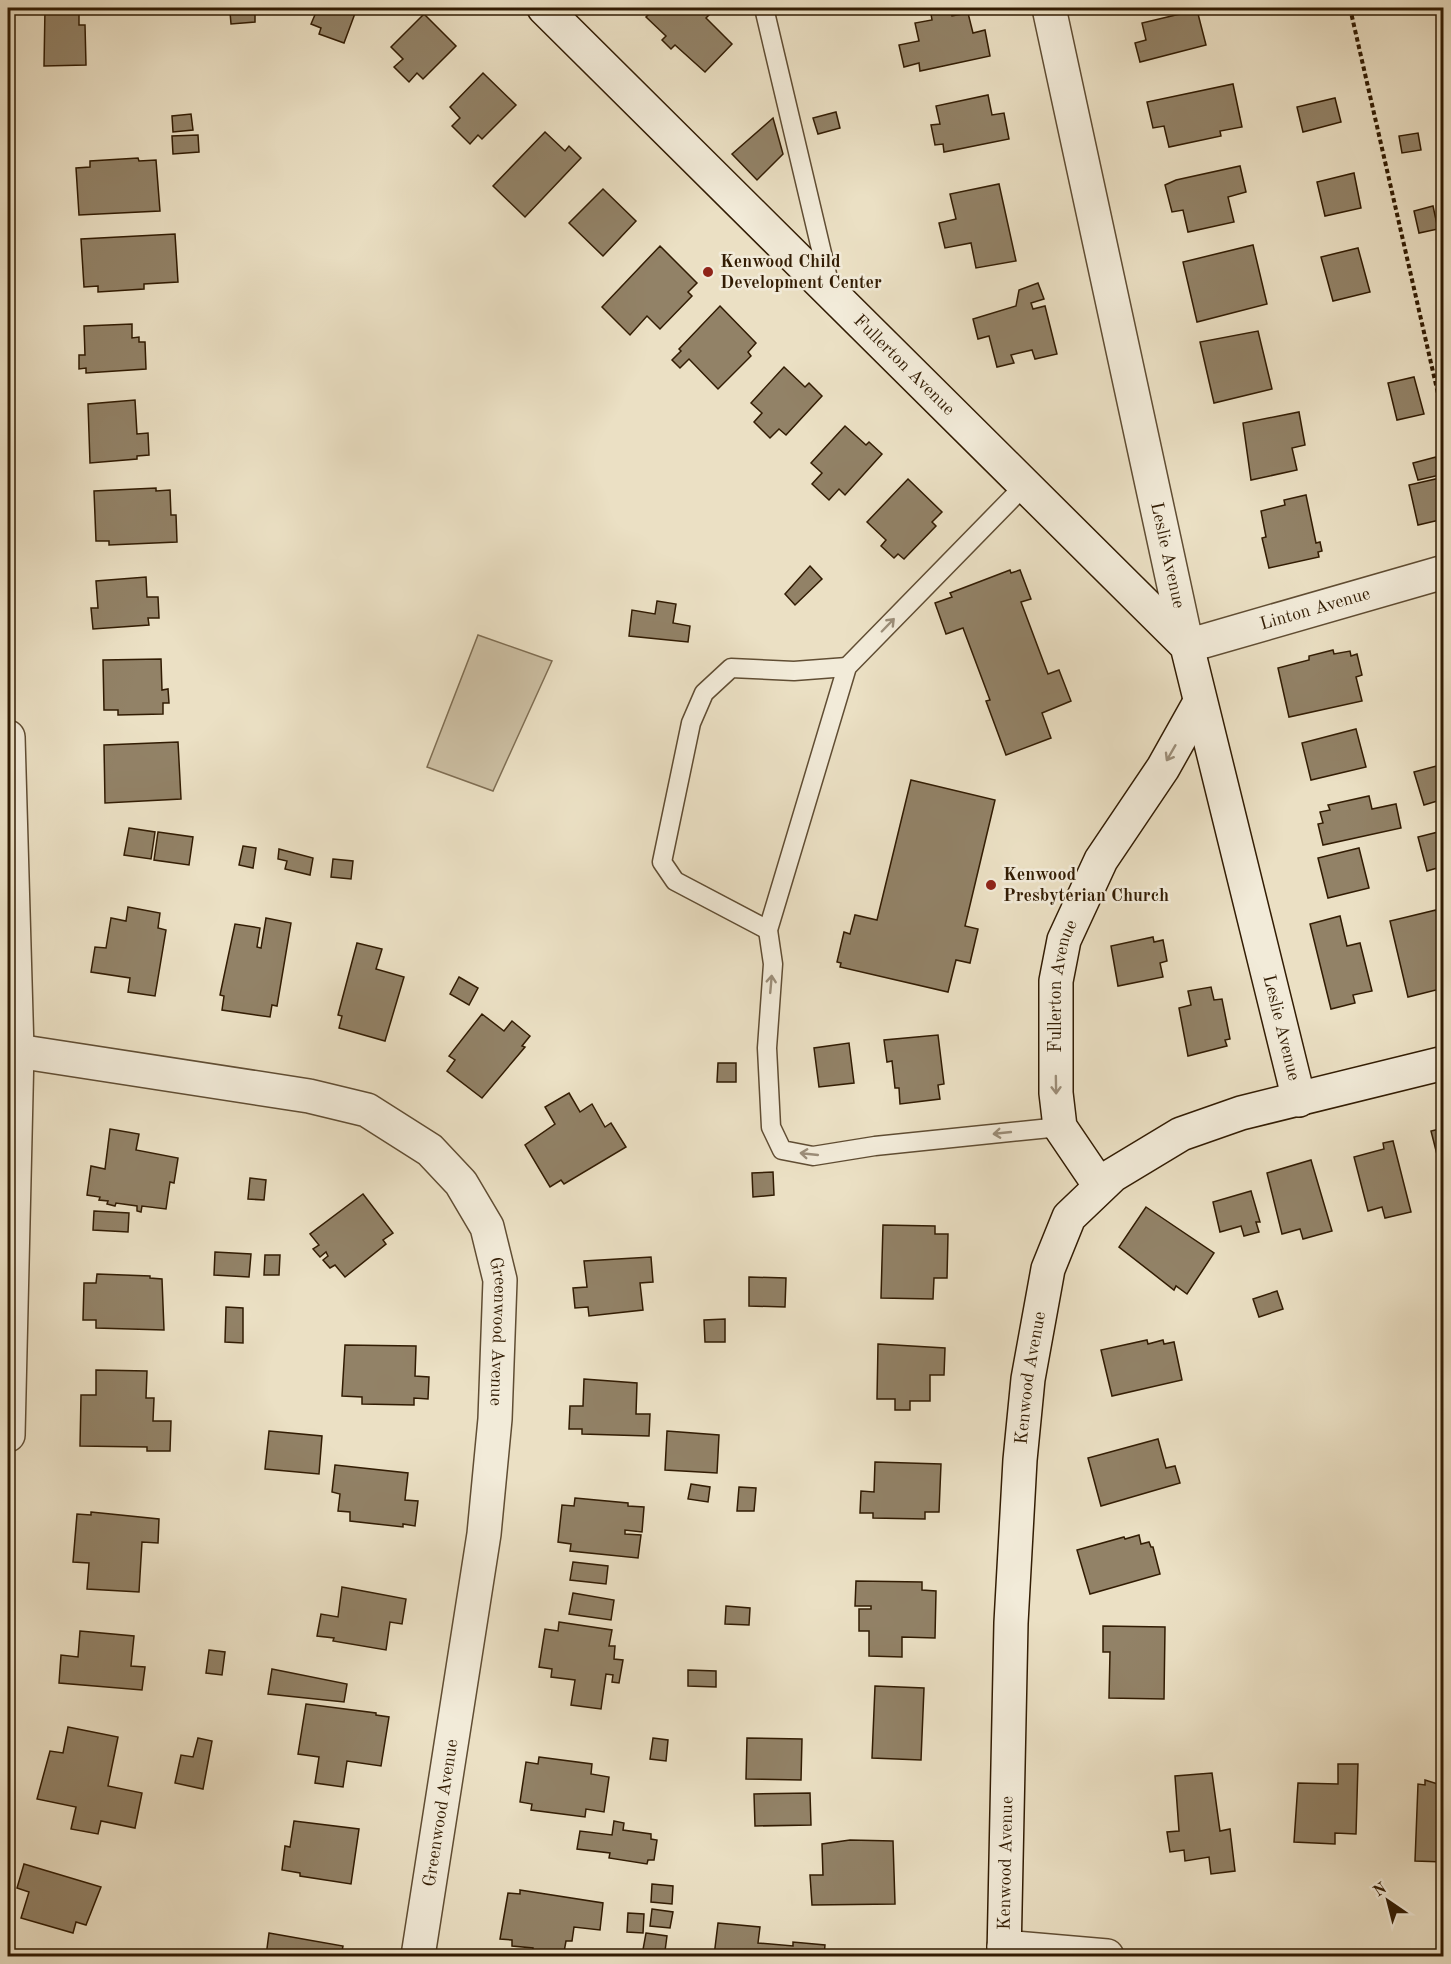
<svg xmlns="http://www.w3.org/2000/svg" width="1451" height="1964" font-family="'Old Standard TT',serif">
<rect width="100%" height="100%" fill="#ebe0c4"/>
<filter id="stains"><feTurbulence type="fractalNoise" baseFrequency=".00333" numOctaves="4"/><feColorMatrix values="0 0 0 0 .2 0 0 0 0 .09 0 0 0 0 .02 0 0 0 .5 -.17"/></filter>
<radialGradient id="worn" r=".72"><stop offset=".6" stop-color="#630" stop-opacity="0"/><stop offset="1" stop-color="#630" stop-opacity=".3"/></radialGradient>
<polygon fill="#ccbfa3" stroke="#7f6e53" stroke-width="1.5" points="478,635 552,661 493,791 427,767"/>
<g fill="#928267" stroke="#321c03" stroke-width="1.5">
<polygon points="45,8 79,8 79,25 85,25 86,65 44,66"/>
<polygon points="204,8 261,8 261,10 255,11 255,22 231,24 230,12 204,14"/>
<polygon points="310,8 357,8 344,43 319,34 321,28 311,24 317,10"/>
<polygon points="655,8 716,8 706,18 732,44 705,72 675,45 671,49 662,40 666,36 646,17"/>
<polygon points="930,8 949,8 952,16 968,13 973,33 985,30 990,56 920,71 919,63 904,67 899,45 919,41 915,23 932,20"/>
<polygon points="1197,10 1206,45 1140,62 1135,43 1146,40 1142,23"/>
<polygon points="424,14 456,46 423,79 417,73 409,82 394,67 403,59 391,47"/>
<polygon points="483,73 516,105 482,139 478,135 470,144 452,126 460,118 450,107"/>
<polygon points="1233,84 1242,127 1220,131 1221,136 1169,147 1164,126 1153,128 1147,102"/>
<polygon points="988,95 992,115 1004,113 1009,139 944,152 943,144 935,145 931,125 940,124 936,106"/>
<polygon points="1335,98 1341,122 1303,132 1297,107"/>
<polygon points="836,112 840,128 818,134 813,118"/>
<polygon points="191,114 193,130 173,132 172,116"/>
<polygon points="773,118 783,154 757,180 732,154"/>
<polygon points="545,132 565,151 569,146 581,158 525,217 493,186"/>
<polygon points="1418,133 1421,150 1402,153 1399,136"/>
<polygon points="198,135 199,152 173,154 172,136"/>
<polygon points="138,158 139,161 156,160 160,211 79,215 76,168 90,167 90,161"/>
<polygon points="1240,166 1246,192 1228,197 1234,222 1188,232 1183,210 1172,212 1165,185 1176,180"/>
<polygon points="1354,173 1361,208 1325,216 1317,182"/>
<polygon points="999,184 1016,261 976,268 971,243 945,248 939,223 956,219 950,194"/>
<polygon points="603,189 636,221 603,256 569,223"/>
<polygon points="1433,206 1438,229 1419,233 1414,211"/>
<polygon points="175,234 178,282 144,284 144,289 98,292 98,286 84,287 81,239"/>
<polygon points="1253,245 1267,304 1197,322 1183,262"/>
<polygon points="660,246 697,283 688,292 692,296 660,329 647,316 630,335 602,307"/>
<polygon points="1358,248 1370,292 1333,301 1321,257"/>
<polygon points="1038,283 1044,299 1031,303 1033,309 1045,306 1057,354 1035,359 1032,350 1011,355 1014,363 997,367 989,336 978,339 973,319 1016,306 1019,290"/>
<polygon points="720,306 756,343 748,352 751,356 718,389 689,359 680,368 672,360 681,351 679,349"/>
<polygon points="132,324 132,338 139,337 139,342 145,342 146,369 86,373 86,368 79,369 79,355 85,355 84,326"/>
<polygon points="1258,331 1272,389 1214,403 1200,342"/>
<polygon points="784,367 805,387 809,383 822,396 786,435 779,429 770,438 754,422 762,413 751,403"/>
<polygon points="1414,377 1424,414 1397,420 1388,383"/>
<polygon points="135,400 137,434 148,433 149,455 137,456 137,459 90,463 88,404"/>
<polygon points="1299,412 1305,445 1292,448 1297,470 1251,480 1243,423"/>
<polygon points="845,426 866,445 869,442 882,454 845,495 839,489 829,500 812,484 822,473 811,463"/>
<polygon points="1436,457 1440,475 1418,480 1413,463"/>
<polygon points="1440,478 1444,495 1444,519 1418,525 1409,485"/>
<polygon points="908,479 942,512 932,522 936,526 904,559 898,554 894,558 881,546 886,540 867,522"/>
<polygon points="156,488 156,491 170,490 171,515 176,515 177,542 109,545 109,541 96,541 94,491"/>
<polygon points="1306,495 1316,543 1320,542 1322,551 1318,552 1319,557 1269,568 1262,538 1266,537 1261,511 1285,505 1284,500"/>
<polygon points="810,566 822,579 795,605 785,594"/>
<polygon points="1010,570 1011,573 1020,570 1031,599 1021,602 1048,674 1059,670 1071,701 1042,713 1051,738 1006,755 986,701 990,700 963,628 946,634 935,603 952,597 950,593"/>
<polygon points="146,577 147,597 158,597 159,618 148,618 149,625 93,629 91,608 98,608 96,581"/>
<polygon points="657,601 676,604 673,623 690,626 688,642 629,636 632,610 655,614"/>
<polygon points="1333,650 1334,654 1350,651 1351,656 1357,654 1362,675 1356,677 1362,701 1289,717 1278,668 1309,660 1309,656"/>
<polygon points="161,659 162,690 168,689 169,703 163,703 163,714 118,715 118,710 104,710 103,660"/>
<polygon points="1356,729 1366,767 1311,780 1302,743"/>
<polygon points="178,742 181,799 105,803 104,745"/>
<polygon points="1444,764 1444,799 1424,805 1414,772"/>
<polygon points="911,780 995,800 965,926 978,929 970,963 956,960 948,992 840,967 841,963 837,962 844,932 850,934 855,915 877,920"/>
<polygon points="1369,796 1372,809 1396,804 1401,828 1323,845 1318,824 1323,823 1320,812 1330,810 1328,805"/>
<polygon points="129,828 155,832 151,859 124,855"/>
<polygon points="1442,831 1444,866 1427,871 1418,837"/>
<polygon points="158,832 193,837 189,865 154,860"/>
<polygon points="243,846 256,848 253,868 239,865"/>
<polygon points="1359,848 1369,888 1328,898 1318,858"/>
<polygon points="279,849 313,858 310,875 285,869 287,861 278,859"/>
<polygon points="333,859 353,861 351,879 331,877"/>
<polygon points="128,907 160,913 158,928 166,930 155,996 128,992 130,978 91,972 95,947 106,948 111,918 126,921"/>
<polygon points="1436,910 1444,944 1444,988 1408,997 1390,921"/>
<polygon points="1340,916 1347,946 1360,943 1372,991 1353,995 1355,1003 1331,1009 1310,924"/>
<polygon points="266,918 291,923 277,1006 272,1005 270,1017 222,1010 224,996 220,995 235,924 260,928 257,947 261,948"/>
<polygon points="1153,937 1154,942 1163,940 1167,961 1160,963 1163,977 1118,986 1111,946"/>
<polygon points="357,943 382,949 376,969 404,977 385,1041 339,1028 342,1016 338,1015"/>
<polygon points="459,977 478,988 469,1005 450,994"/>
<polygon points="1211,987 1214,1000 1222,999 1230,1039 1225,1040 1227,1046 1188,1056 1179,1008 1191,1005 1188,991"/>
<polygon points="482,1014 504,1031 512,1021 530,1036 522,1046 525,1047 482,1098 447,1071 455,1060 449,1056"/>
<polygon points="938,1035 944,1084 938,1085 940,1099 900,1104 899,1088 895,1088 892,1061 887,1062 884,1040"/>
<polygon points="849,1043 854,1083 819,1087 814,1048"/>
<polygon points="718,1063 736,1063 736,1082 717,1082"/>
<polygon points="569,1093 580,1112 592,1104 605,1127 611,1123 626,1147 564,1184 561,1180 550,1187 525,1145 555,1124 545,1107"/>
<polygon points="1444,1128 1444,1182 1431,1131"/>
<polygon points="110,1129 139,1134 136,1150 178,1158 174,1183 170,1182 166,1209 142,1206 141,1212 137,1211 137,1206 116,1203 115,1206 107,1204 108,1201 99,1200 100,1197 87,1195 91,1166 105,1169"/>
<polygon points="1393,1141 1411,1212 1385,1218 1382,1207 1368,1211 1354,1157 1384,1149 1383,1143"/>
<polygon points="1311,1160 1332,1231 1303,1239 1300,1229 1282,1234 1267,1173"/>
<polygon points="773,1172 774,1195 753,1197 752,1173"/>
<polygon points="250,1178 266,1180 264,1200 248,1199"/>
<polygon points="1251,1191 1260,1222 1256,1222 1259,1232 1244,1236 1241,1226 1220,1232 1213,1202"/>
<polygon points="363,1194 393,1233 383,1240 386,1244 345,1277 335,1265 330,1268 323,1260 328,1256 326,1252 320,1257 313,1249 319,1245 310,1234"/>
<polygon points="1146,1207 1214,1253 1187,1294 1176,1286 1174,1290 1119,1247"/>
<polygon points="94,1211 129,1213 128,1232 93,1230"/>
<polygon points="883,1225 935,1226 935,1234 948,1234 947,1278 934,1278 933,1299 881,1298"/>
<polygon points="215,1252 251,1254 249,1277 214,1275"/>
<polygon points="265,1255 280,1255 279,1275 264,1275"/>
<polygon points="651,1257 653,1282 640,1283 643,1310 589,1316 588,1307 575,1308 573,1288 587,1287 584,1261"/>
<polygon points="97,1274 150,1276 150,1278 162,1279 164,1330 96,1328 96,1320 83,1320 84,1283 96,1283"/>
<polygon points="749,1277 786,1278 785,1307 749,1306"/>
<polygon points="1277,1291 1283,1309 1259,1317 1253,1299"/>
<polygon points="226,1307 243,1308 243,1343 225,1342"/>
<polygon points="725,1319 725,1342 705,1342 704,1320"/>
<polygon points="1147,1340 1148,1344 1163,1340 1164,1344 1174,1342 1182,1380 1112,1396 1101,1350"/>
<polygon points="878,1344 945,1348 944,1375 930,1375 930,1401 910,1401 910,1410 895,1410 895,1399 877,1399"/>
<polygon points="345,1345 416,1346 415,1376 429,1377 428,1399 414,1398 414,1405 362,1404 362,1397 342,1396"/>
<polygon points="96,1370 147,1371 146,1398 154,1398 153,1421 171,1421 170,1451 147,1451 147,1447 80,1446 81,1395 96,1395"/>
<polygon points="584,1379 637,1383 636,1414 650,1414 649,1436 582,1434 582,1429 569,1429 570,1406 583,1406"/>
<polygon points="269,1431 322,1436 319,1474 265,1469"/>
<polygon points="667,1431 719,1435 717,1473 665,1470"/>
<polygon points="1158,1439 1166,1468 1175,1466 1180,1483 1101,1506 1088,1458"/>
<polygon points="875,1462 941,1464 939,1512 925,1512 925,1519 873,1518 873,1513 860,1513 861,1491 874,1492"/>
<polygon points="335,1465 408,1473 405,1500 418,1501 415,1526 403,1524 403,1527 350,1521 350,1512 338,1511 340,1494 332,1492"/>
<polygon points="691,1484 710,1487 708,1502 688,1499"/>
<polygon points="739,1487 756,1488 754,1511 737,1511"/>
<polygon points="575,1498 628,1503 628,1506 644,1507 642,1532 625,1530 625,1534 641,1535 638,1558 570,1551 571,1544 558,1542 562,1505 574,1506"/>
<polygon points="91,1512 159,1519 158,1543 142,1542 139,1592 87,1589 89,1563 73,1562 77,1514 91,1515"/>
<polygon points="1139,1535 1141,1544 1149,1542 1151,1547 1153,1547 1160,1574 1090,1594 1077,1550 1124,1537 1125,1539"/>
<polygon points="573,1562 608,1566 606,1584 570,1580"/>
<polygon points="856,1581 922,1582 922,1590 936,1591 935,1638 902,1637 902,1657 869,1656 869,1631 859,1631 859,1609 871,1609 871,1606 855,1606"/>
<polygon points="342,1587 406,1599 402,1624 390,1622 386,1650 333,1641 334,1638 317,1636 321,1614 338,1617"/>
<polygon points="573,1593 614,1600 611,1620 569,1614"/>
<polygon points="726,1606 750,1608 749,1625 725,1624"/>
<polygon points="559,1622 612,1630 609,1646 615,1646 614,1659 623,1660 619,1683 612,1682 613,1675 606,1674 601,1709 571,1705 575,1680 551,1677 552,1669 539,1667 545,1629 558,1631"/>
<polygon points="1103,1626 1165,1627 1164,1699 1109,1698 1110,1652 1103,1652"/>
<polygon points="80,1631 134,1636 131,1666 145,1667 142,1690 59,1683 61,1655 78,1657"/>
<polygon points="209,1650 225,1652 222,1675 206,1673"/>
<polygon points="272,1669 347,1684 344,1702 268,1694"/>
<polygon points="688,1670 716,1671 716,1687 688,1686"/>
<polygon points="875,1686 924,1688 921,1760 872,1758"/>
<polygon points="306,1704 376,1713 376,1715 389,1717 381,1766 347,1761 343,1787 315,1783 319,1757 298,1754"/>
<polygon points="68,1727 118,1737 108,1786 142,1793 135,1828 101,1821 98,1834 71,1829 76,1807 37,1799 50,1751 63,1753"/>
<polygon points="198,1738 212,1741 203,1789 175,1783 181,1755 193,1757"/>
<polygon points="653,1738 668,1740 666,1761 650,1759"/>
<polygon points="747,1738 802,1739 801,1780 746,1779"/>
<polygon points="539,1757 592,1764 591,1774 609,1777 604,1812 586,1809 585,1817 531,1810 532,1804 520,1802 526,1762 538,1764"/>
<polygon points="1338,1764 1358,1764 1356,1834 1335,1833 1335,1844 1294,1842 1298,1783 1338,1784"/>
<polygon points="1212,1773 1220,1831 1230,1829 1235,1871 1211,1874 1209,1857 1185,1861 1184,1850 1170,1852 1167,1832 1179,1831 1175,1776"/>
<polygon points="1425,1780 1441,1785 1440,1806 1444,1806 1444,1862 1415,1861 1418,1784 1425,1785"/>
<polygon points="810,1793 811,1825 755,1826 754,1794"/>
<polygon points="294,1821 359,1829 351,1884 300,1876 300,1873 282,1870 285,1846 290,1847"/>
<polygon points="614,1821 624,1823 623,1830 651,1834 651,1839 657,1840 654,1860 648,1860 647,1864 609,1858 610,1853 577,1849 580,1831 612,1835"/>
<polygon points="850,1840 893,1841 895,1904 812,1905 810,1875 823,1875 822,1844"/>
<polygon points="24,1864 101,1887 86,1925 76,1922 73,1933 21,1918 29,1892 17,1888"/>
<polygon points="652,1884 673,1886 672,1904 651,1902"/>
<polygon points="520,1890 603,1903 600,1930 574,1927 572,1941 566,1941 564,1952 561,1952 560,1956 532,1956 533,1948 512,1946 512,1940 500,1939 508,1893 520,1894"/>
<polygon points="652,1909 673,1912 670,1928 650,1926"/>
<polygon points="628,1913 644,1914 643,1933 627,1932"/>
<polygon points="718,1923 760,1927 758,1943 793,1946 793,1942 825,1945 824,1956 714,1956"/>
<polygon points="269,1933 343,1946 341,1956 266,1956"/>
<polygon points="646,1933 667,1936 665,1951 656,1950 655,1956 642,1955"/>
</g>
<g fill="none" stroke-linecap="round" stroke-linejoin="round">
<g stroke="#604d33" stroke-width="21">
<g id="lane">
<polyline points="764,8 830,287"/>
<polyline points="1026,484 847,667 768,930 773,964 767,1048 771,1127 782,1150 813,1156 875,1146 1060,1127"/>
<polyline points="768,930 675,881 662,862 691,723 704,693 731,668 794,671 847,667"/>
</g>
</g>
<g stroke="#604d33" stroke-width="36">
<g id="street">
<path id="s1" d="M 1049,8 L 1187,646 L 1444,572"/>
<polyline points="8,737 17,1051 8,1435"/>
<path id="s2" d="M 17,1051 L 309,1096 L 367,1110 L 430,1150 L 461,1183 L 487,1227 L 500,1280 L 495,1419 L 484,1534 L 418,1956"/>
<polyline points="1004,1947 1107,1956"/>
</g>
</g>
<g stroke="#321c03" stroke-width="36">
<g id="secondary">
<path id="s3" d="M 544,8 L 1187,646 L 1299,1100"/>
<path id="s4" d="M 1100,1186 L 1060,1127 L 1056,1093 L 1056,981 L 1064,940 L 1101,860 L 1163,768 L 1200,702"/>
<path id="s5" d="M 1004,1956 L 1011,1623 L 1020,1460 L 1028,1379 L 1048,1269 L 1069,1217 L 1113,1175 L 1181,1134 L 1241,1113 L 1444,1063"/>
</g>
</g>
<polyline stroke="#321c03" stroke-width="4" stroke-dasharray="4.5 3" stroke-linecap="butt" points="1350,8 1444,420"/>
<use href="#lane" stroke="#f2ebd9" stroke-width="18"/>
<use href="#street" stroke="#f2ebd9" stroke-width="33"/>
<use href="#secondary" stroke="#f2ebd9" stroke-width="33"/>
</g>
<defs><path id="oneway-shaft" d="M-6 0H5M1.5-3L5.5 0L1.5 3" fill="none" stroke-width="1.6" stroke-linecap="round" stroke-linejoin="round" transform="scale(1.5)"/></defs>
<g stroke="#9c8e79">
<use href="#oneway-shaft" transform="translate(888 625) rotate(-46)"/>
<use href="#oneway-shaft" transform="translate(1171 753) rotate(120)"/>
<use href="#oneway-shaft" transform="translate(771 984) rotate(-85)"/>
<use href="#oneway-shaft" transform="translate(1056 1085) rotate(89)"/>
<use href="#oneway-shaft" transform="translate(1002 1133) rotate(174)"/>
<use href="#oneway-shaft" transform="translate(809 1154) rotate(-174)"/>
</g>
<g fill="#8f2418" stroke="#f2ebd9" stroke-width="2">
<circle cx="708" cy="272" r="6"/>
<circle cx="991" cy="885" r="6"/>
</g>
<g text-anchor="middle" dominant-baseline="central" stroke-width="5" stroke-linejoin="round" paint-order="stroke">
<g font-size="18" font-weight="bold" fill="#321c03" stroke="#f2ebd9" text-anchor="start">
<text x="720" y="262">Kenwood Child<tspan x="720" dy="21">Development Center</tspan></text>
<text x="1003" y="875">Kenwood<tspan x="1003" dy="21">Presbyterian Church</tspan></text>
</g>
<g font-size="18" fill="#321c03" stroke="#f2ebd9">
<text stroke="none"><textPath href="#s3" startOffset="507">Fullerton Avenue</textPath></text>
<text stroke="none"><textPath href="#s1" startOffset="560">Leslie Avenue</textPath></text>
<text stroke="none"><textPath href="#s1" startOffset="786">Linton Avenue</textPath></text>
<text stroke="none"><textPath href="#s4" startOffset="213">Fullerton Avenue</textPath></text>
<text stroke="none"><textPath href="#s3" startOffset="1299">Leslie Avenue</textPath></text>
<text stroke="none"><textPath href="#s2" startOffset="632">Greenwood Avenue</textPath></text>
<text stroke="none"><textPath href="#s5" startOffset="579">Kenwood Avenue</textPath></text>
<text transform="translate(441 1813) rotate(-81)">Greenwood Avenue</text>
<text stroke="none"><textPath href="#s5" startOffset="93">Kenwood Avenue</textPath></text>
</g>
</g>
<rect width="1451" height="1964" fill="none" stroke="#ebe0c4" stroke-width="30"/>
<rect x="9" y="9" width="1433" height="1946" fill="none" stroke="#321c03" stroke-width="3"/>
<rect x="15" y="15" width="1421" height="1934" fill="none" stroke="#321c03" stroke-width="1.5"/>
<g transform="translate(1388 1901) rotate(325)" stroke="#f2ebd9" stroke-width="4.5" paint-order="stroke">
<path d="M0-4.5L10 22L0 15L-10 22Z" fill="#321c03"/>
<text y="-9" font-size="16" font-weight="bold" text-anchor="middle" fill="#321c03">N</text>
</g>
<rect width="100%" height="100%" filter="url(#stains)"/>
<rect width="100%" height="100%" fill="url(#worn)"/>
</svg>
